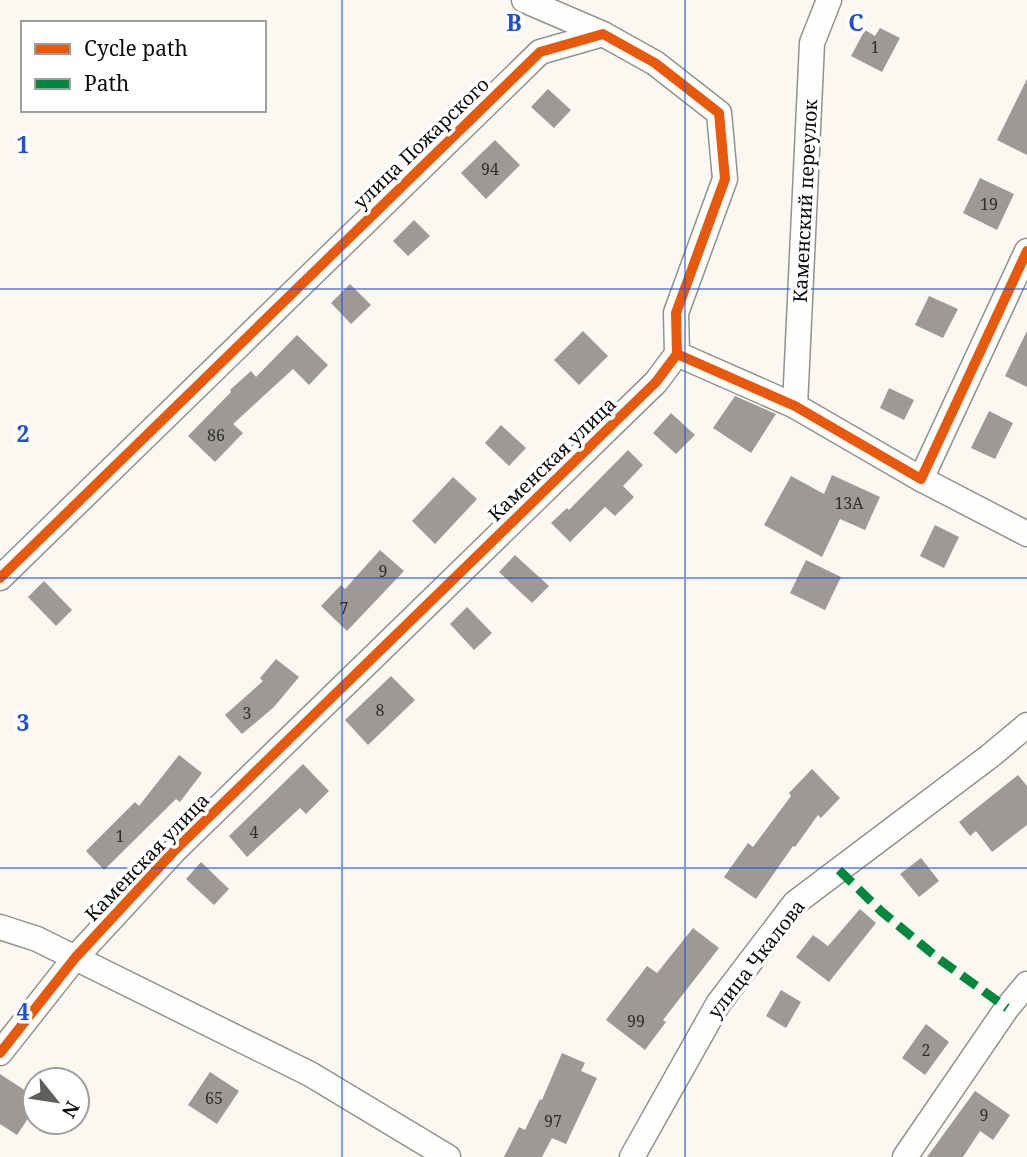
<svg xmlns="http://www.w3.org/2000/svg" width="1027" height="1157" font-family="'Noto Serif',serif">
<rect width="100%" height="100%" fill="#faf8f0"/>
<g fill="#9d9a96">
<polygon points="880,28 900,38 882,72 851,56 865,30 875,36"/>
<polygon points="1027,79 1027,155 997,140"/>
<polygon points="548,89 571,110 554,128 531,107"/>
<polygon points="495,140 520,165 486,199 461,173"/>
<polygon points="980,178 1014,194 997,230 963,213"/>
<polygon points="414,220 430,236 408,256 393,241"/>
<polygon points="350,284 371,305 351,324 331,303"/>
<polygon points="929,296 958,309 943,338 915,325"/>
<polygon points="583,331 608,356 579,385 554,360"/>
<polygon points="1027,331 1027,387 1005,376"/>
<polygon points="297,335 328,365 309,385 293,369 233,424 243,433 215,462 188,436 231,392 230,390 251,371 256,377"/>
<polygon points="889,388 914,400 904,420 880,408"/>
<polygon points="735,396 776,414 751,453 713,428"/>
<polygon points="989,411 1013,423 995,459 971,448"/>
<polygon points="671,413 695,435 676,454 653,433"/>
<polygon points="501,425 526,448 509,466 485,443"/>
<polygon points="628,450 643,465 623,486 634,497 615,516 605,507 570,542 551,523 567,508 569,510"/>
<polygon points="832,475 880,497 865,530 840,519 822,557 764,525 791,476 824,494"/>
<polygon points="453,477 477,499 435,544 412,521"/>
<polygon points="935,525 959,537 944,568 920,556"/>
<polygon points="380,550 404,571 347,631 321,606 341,585 345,589"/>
<polygon points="515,555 549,586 532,603 499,572"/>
<polygon points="806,560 841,577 825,610 790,593"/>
<polygon points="44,581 72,610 56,626 28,597"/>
<polygon points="467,607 492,633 474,650 450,624"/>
<polygon points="276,659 299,677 274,707 242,734 225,715 263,681 260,678"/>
<polygon points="391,676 415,700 368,745 345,720"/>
<polygon points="179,755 202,773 180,802 176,799 104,870 86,851 135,802 139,806"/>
<polygon points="303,764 329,791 306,814 300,808 247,857 229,836"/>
<polygon points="812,769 840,798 821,818 818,815 795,847 793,846 756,899 724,877 748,843 753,847 791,796 789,793"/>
<polygon points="1018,775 1027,786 1027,825 992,852 976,831 970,836 959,822"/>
<polygon points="921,858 939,881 919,897 900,874"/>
<polygon points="201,862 229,889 214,905 186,879"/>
<polygon points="860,909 876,923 829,982 796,957 813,935 828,946"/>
<polygon points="693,928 719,948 663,1020 666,1022 645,1050 606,1020 647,966 657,973"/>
<polygon points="781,990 801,1002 786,1028 766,1016"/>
<polygon points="926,1024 949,1042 925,1075 902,1058"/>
<polygon points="562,1053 585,1063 581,1071 597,1078 566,1144 552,1138 542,1157 504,1157 519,1127 525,1130 540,1099 542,1100"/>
<polygon points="210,1072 239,1091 217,1124 188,1105"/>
<polygon points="0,1074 35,1097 35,1108 17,1135 0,1124"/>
<polygon points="975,1091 1010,1115 993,1140 980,1131 963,1157 927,1157"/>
</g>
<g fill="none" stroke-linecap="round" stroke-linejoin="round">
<g stroke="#93928f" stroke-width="27">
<g id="minor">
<polyline points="524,0 603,34"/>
<polyline points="795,406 812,43 829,0"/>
<polyline points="921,479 1027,534"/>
<polyline points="0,578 540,52 603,34 655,63 719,113 725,179 676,313 677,354"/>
<polyline points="0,927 37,939 310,1074 448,1157"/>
<polyline points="0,1053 75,958 174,851 656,382 677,354 795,406 921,479 1027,251"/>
<polyline points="632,1157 718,1004 795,903 990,756 1027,725"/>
<polyline points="905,1157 1007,1008 1027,984"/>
</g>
</g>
<use href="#minor" stroke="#fefefd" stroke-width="24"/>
<polyline stroke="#00873e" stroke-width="9" stroke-dasharray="18 9" stroke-linecap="butt" points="839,870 882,912 939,959 1007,1008"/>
<g stroke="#fff" stroke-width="15">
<g id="cycleway">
<polyline points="0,578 540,52 603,34 655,63 719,113 725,179 676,313 677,354"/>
<polyline points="0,1053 75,958 174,851 656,382 677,354 795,406 921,479 1027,251"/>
</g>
</g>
<use href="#cycleway" stroke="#e8590c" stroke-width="10"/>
</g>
<path fill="none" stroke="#1d4ed8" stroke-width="2" stroke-opacity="0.55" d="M 342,0 L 342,1157M 685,0 L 685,1157M 0,289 L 1027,289M 0,578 L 1027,578M 0,868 L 1027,868"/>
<g text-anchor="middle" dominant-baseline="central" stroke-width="7" stroke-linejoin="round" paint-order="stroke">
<g font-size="16" fill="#30302e">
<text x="875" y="47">1</text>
<text x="490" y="169">94</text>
<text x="989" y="204">19</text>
<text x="216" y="435">86</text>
<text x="849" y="503">13А</text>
<text x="383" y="571">9</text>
<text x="344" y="608">7</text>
<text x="380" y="710">8</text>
<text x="247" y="713">3</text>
<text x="254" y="832">4</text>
<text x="120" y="836">1</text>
<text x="636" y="1021">99</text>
<text x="926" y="1050">2</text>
<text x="214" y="1098">65</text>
<text x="984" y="1115">9</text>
<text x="553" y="1121">97</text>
</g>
<g font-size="19" fill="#0c0c0c" stroke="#fff">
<text transform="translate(421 143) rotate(-44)">улица Пожарского</text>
<text transform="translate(805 201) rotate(-87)">Каменский переулок</text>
<text transform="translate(552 459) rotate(-44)">Каменская улица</text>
<text transform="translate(147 857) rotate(-46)">Каменская улица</text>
<text transform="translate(756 959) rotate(-52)">улица Чкалова</text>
</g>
</g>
<g font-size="23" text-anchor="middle" font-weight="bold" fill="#1d4ed8" stroke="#fff" stroke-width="7" stroke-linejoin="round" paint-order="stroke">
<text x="514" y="31">B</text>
<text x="856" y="31">C</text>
<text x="23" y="153">1</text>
<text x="23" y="442">2</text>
<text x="23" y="731">3</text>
<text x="23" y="1020">4</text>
</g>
<rect x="21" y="21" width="245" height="91" fill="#ffffff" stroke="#9e9e9e" stroke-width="2"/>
<rect x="35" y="44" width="35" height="10" fill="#e8590c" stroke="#9e9e9e" stroke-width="2"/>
<text x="84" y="56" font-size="21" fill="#0c0c0c">Cycle path</text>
<rect x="35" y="79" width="35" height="10" fill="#00873e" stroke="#9e9e9e" stroke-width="2"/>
<text x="84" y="91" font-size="21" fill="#0c0c0c">Path</text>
<g transform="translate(56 1101) rotate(120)"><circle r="33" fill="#ffffff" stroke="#9e9e9e" stroke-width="2"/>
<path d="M0-5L12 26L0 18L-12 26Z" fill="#5f5f5c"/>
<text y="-10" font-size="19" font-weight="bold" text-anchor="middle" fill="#0c0c0c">N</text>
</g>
</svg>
